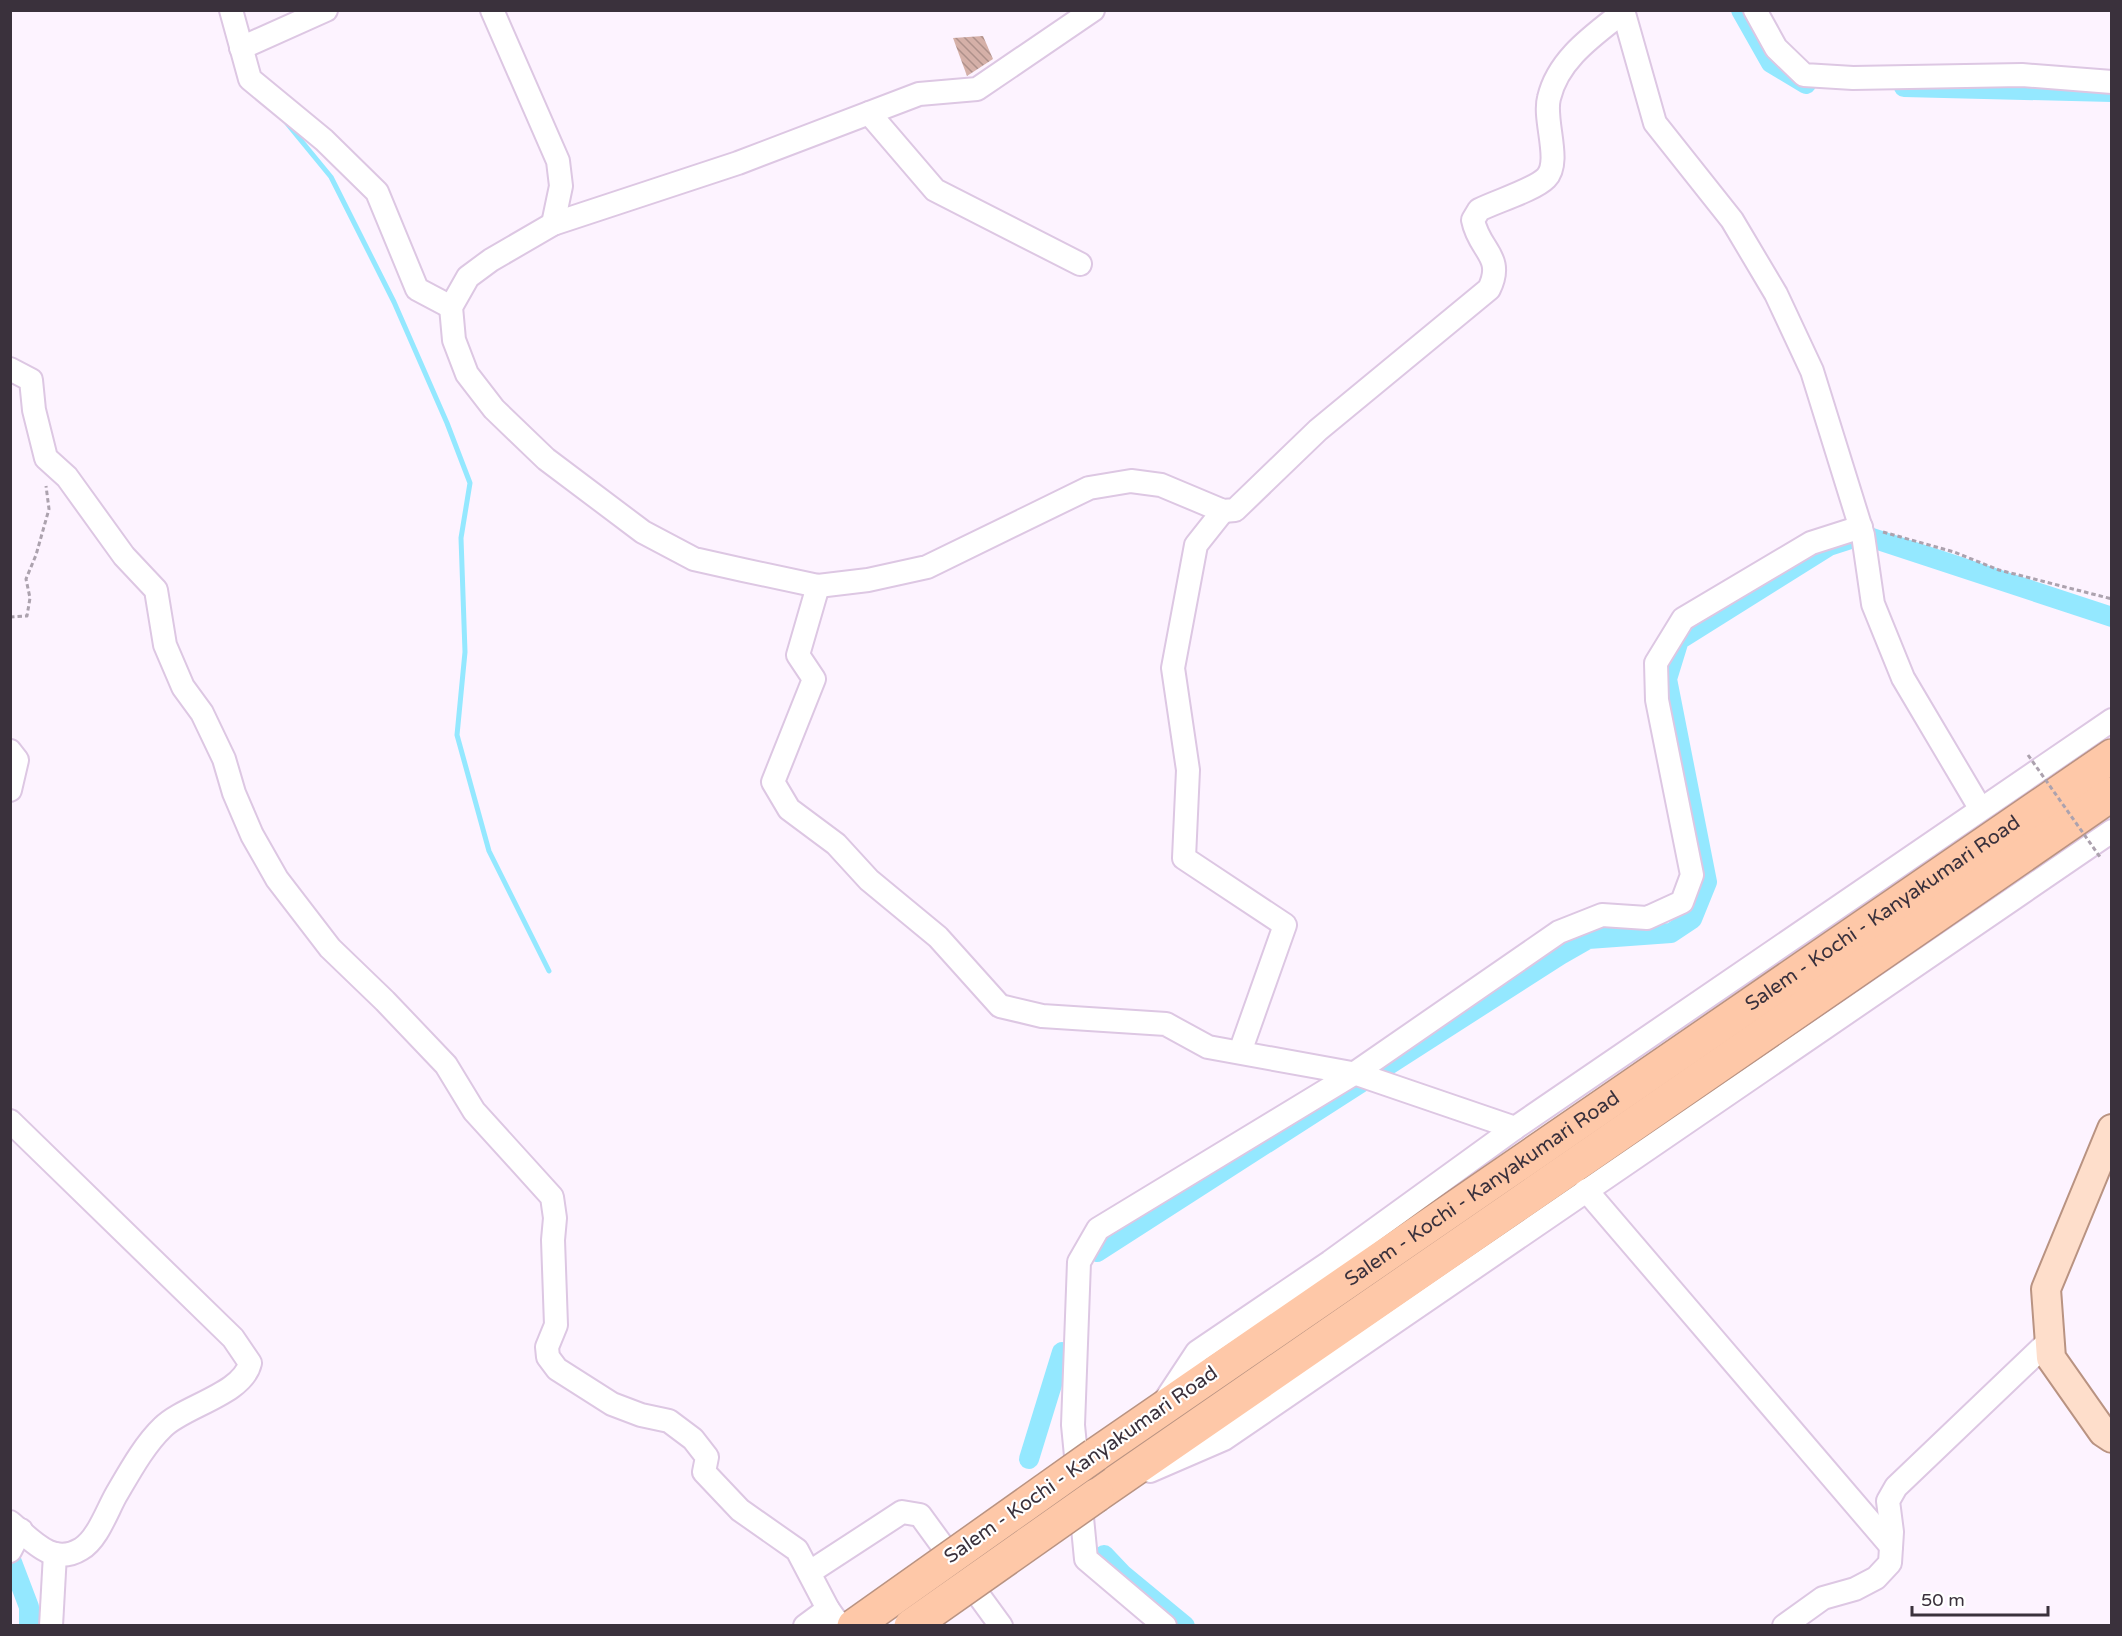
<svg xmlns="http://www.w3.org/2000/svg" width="2122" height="1636" font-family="'Varela Round',sans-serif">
<defs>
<pattern id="building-back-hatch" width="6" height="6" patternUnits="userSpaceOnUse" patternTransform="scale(1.5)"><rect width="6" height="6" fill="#d5b0a8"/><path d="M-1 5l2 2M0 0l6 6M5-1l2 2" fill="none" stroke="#ae908a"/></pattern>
</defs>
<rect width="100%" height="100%" fill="#fdf3ff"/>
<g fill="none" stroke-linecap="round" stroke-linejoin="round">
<polyline stroke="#94e8ff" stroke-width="5" points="285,121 331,177 394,302 447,423 470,483 461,538 465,652 457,735 489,851 549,971"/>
<g stroke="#94e8ff" stroke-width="20">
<polyline points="1741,10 1771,63 1806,84"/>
<polyline points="1904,87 2112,92"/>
<polyline points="1097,1252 1560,955 1588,939 1671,933 1692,919 1707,882 1667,679 1679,640 1829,546 1863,535 2112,617"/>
<polyline points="1029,1459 1062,1352"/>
<polyline points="1104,1555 1122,1574 1185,1626"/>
<polyline points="10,1557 29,1607 29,1626"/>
</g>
</g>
<polygon fill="url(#building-back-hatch)" points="983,36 993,59 967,76 953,38"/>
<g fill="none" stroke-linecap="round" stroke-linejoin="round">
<g stroke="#ddc7e3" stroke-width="26">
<g id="minor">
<polyline points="231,10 250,79 324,140 377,192 417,289 451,307"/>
<polyline points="492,10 558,161 561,186 553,224"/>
<path d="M 1093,10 L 977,89 L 919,94 L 738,163 L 553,224 L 491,260 L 468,277 L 451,307 L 454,340 L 467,374 L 494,409 L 546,459 L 643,532 L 694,559 L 743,570 L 818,586 L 868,580 L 927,567 L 1089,488 L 1131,481 L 1161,485 L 1223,511 L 1235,510 L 1318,430 L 1489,289 C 1505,256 1479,251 1473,220 L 1479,210 C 1497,201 1534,190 1546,178 C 1562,162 1543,120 1549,98 C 1558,59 1594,35 1623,12"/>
<polyline points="1623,10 1655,123 1732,220 1776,294 1812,371 1863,535 1873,604 1903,678 1980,808"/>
<polyline points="1755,10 1776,48 1804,75 1853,78 2022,75 2112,82"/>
<polyline points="241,48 326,10"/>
<polyline points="869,113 935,190 1080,264"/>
<polyline points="10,369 31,380 34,410 46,458 67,477 124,556 156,590 165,645 183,687 202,713 224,759 234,793 252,835 277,879 330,948 385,1001 446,1065 474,1111 552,1197 555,1218 553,1240 556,1325 547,1347 548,1357 557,1369 612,1404 641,1415 669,1421 693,1439 707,1457 704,1472 740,1510 797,1550 828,1609"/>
<polyline points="1223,511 1196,545 1173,668 1188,770 1184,858 1285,925 1240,1052"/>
<polyline points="818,586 798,655 814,679 773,782 789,809 836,844 869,880 938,937 1000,1006 1042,1016 1166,1024 1208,1047 1357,1074 1515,1128"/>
<polyline points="10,751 17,760 10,790"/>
<path d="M 10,1121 L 233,1338 L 250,1363 C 243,1394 184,1406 163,1427 C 144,1445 129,1473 116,1495 C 107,1511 97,1540 81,1549 C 52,1567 31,1539 10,1522"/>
<polyline points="1586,1190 1891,1546"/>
<polyline points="1164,1402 1197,1352 1330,1262 1515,1128 2112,720"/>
<polyline points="1150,1471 1224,1439 2112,831"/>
<polyline points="10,1551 21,1530"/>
<polyline points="810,1572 902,1512 920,1515 1001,1626"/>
<polyline points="51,1626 55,1554"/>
<polyline points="805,1626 828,1609 840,1626"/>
<polyline points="1165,1626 1086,1559 1073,1425 1079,1262 1098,1229 1355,1073 1559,932 1602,915 1647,918 1682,902 1692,875 1657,700 1656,663 1683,619 1811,543 1861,527"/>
<polyline points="1784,1626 1823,1598 1855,1589 1876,1578 1890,1563 1892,1532 1888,1501 1896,1487 2050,1340"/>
</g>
</g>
<g stroke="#b99382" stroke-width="32">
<polyline id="major" points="2112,1129 2046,1289 2051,1358 2103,1432 2112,1438"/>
</g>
<g stroke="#b99382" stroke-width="36">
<g id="highway">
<path id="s1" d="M 1095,1455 L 2112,756"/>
<polyline points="1097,1495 2112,794"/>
</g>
</g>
<g stroke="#aca2ae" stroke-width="3" stroke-dasharray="4.5 3" stroke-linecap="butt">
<polyline points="1883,532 1954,552 1999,570 2112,599"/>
<polyline points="10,617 27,616 30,598 26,579 36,555 49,509 46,486"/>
</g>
<use href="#minor" stroke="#fff" stroke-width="22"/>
<use href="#major" stroke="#fedecb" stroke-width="28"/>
<use href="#highway" stroke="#fec8a8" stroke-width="33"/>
<g stroke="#b99382" stroke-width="36" stroke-linecap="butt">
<g id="highway-bridge">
<polyline points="854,1626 1095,1455"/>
<polyline points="911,1626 1097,1495"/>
</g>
</g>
<polyline stroke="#aca2ae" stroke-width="3" stroke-dasharray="4.5 3" stroke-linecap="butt" points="2028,755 2100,857"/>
<use href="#highway-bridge" stroke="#fec8a8" stroke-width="33"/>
</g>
<g text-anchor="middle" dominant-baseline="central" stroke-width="4.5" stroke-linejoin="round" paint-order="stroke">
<g font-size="20" fill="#3a313c" stroke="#fff">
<text stroke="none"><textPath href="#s1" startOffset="956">Salem - Kochi - Kanyakumari Road</textPath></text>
<text stroke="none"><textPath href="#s1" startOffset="470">Salem - Kochi - Kanyakumari Road</textPath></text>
<text transform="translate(1081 1465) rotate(-35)">Salem - Kochi - Kanyakumari Road</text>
</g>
</g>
<rect width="2122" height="1636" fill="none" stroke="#3a313c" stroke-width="24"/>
<path d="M1912 1606v9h136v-9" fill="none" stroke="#3a313c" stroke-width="3"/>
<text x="1921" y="1606" font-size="18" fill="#3a313c" stroke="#ffffff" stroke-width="4.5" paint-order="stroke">50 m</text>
</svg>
